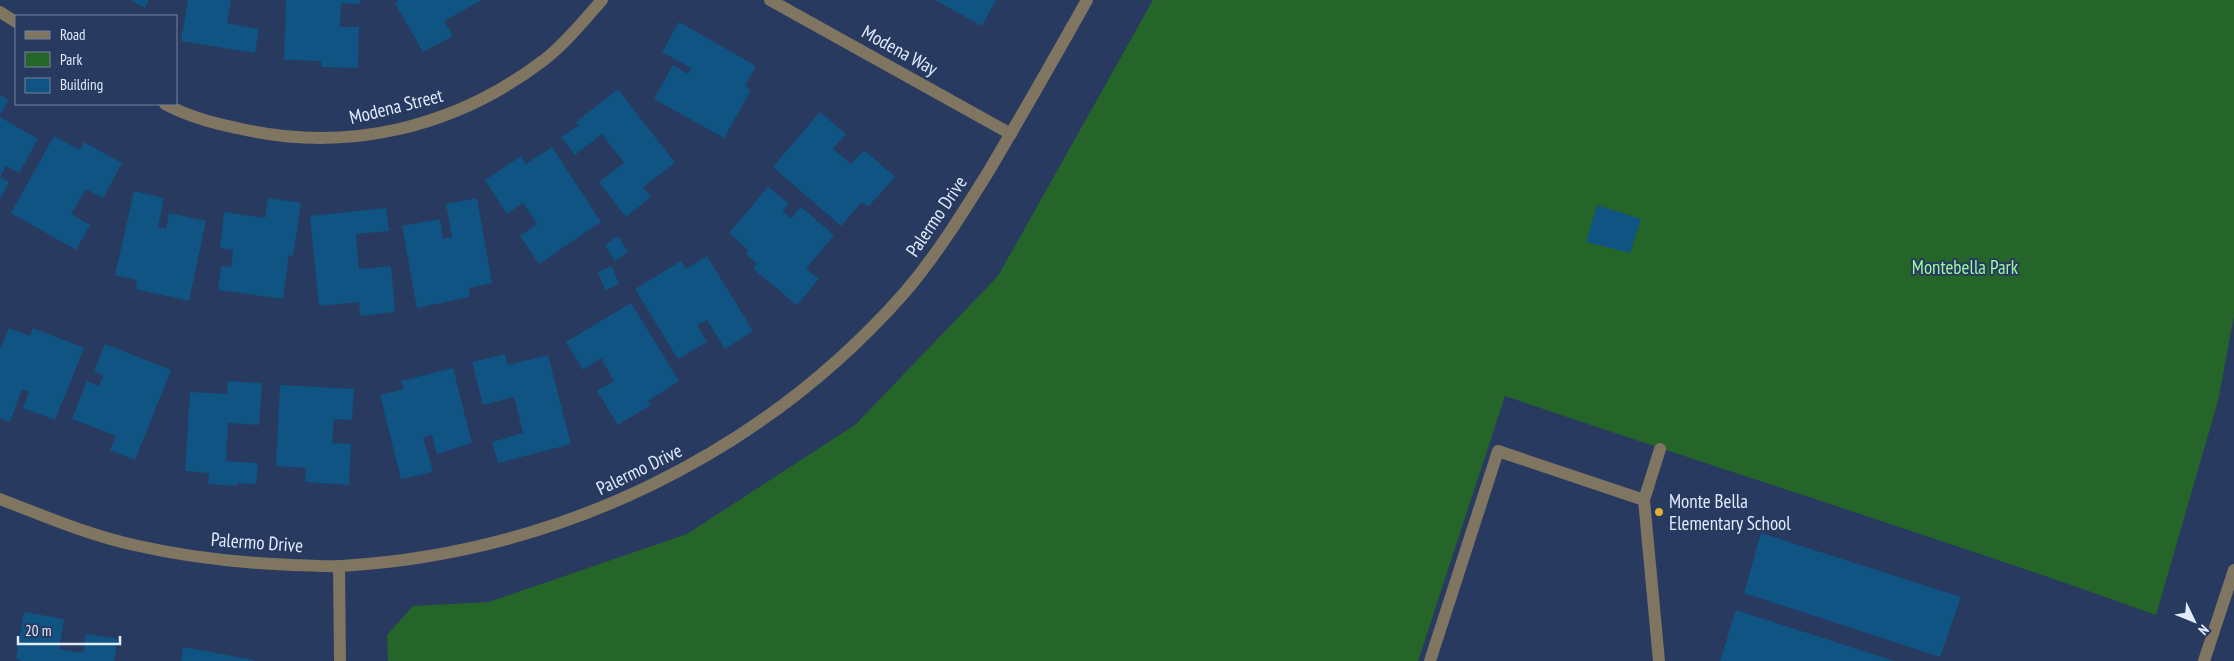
<svg xmlns="http://www.w3.org/2000/svg" width="2234" height="661" font-family="'PT Sans Narrow',sans-serif">
<rect width="100%" height="100%" fill="#283a5f"/>
<path fill="#266529" d="M 1153,0 L 2234,0 L 2234,315 L 2218,401 L 2156,615 C 1941,538 1722,470 1505,396 L 1418,661 L 388,661 L 387,635 L 413,606 L 489,602 L 687,534 L 855,425 L 998,276 Z"/>
<g fill="#0f5482">
<polygon points="131,0 149,0 145,8"/>
<polygon points="188,0 231,0 227,23 259,29 255,53 181,41"/>
<polygon points="286,0 360,0 360,4 341,3 340,27 359,27 358,68 321,67 321,61 284,60"/>
<polygon points="399,0 482,0 444,21 453,36 423,52 395,3"/>
<polygon points="935,0 996,0 982,26"/>
<polygon points="679,22 756,66 745,86 751,90 724,138 654,99 673,65 688,74 691,68 662,52"/>
<polygon points="618,89 675,163 643,187 651,197 626,217 599,182 624,163 602,134 575,155 561,137 579,125 576,122"/>
<polygon points="0,95 9,100 0,115"/>
<polygon points="820,112 846,134 833,149 851,164 864,150 895,177 868,207 862,202 841,226 773,167"/>
<polygon points="0,117 38,139 19,173 6,166 0,177"/>
<polygon points="54,136 80,150 84,142 122,163 103,198 86,189 71,214 90,225 76,250 11,213"/>
<polygon points="552,147 601,222 539,264 520,236 537,224 523,203 507,214 485,180 521,156 526,164"/>
<polygon points="0,177 9,182 0,199"/>
<polygon points="768,187 789,204 782,211 791,218 801,207 834,235 806,269 819,279 797,305 753,269 757,264 746,254 749,251 729,233"/>
<polygon points="134,191 164,198 158,227 166,229 169,213 206,221 189,301 135,289 137,280 115,275"/>
<polygon points="268,198 301,203 293,256 289,255 283,299 218,290 221,266 231,267 233,250 220,248 224,212 265,218"/>
<polygon points="477,198 492,283 469,288 470,297 417,308 402,226 440,219 443,239 452,237 446,204"/>
<polygon points="1597,205 1641,219 1630,253 1586,242"/>
<polygon points="386,208 389,231 356,234 359,269 391,266 395,312 360,316 359,302 319,306 310,216"/>
<polygon points="618,236 628,252 615,261 605,245"/>
<polygon points="707,256 753,331 725,349 707,320 697,325 707,342 678,359 635,289 681,261 686,269"/>
<polygon points="612,266 619,284 605,290 598,272"/>
<polygon points="631,303 679,381 648,401 651,405 618,425 597,391 614,381 601,358 583,370 566,342"/>
<polygon points="9,328 30,336 33,328 84,348 55,420 23,408 29,392 22,389 10,422 0,418 0,349"/>
<polygon points="105,344 171,370 135,460 110,450 116,436 72,419 87,381 99,386 103,375 94,372"/>
<polygon points="505,354 508,365 548,355 571,444 498,463 492,442 523,433 514,397 483,405 472,362"/>
<polygon points="453,368 472,443 437,454 432,435 423,437 433,472 401,479 380,395 404,389 401,381"/>
<polygon points="228,381 262,383 259,425 228,423 226,461 258,463 256,484 237,483 237,486 208,484 209,473 185,471 190,392 227,394"/>
<polygon points="280,385 354,389 352,420 334,419 332,443 351,444 349,485 305,482 306,468 276,466"/>
<polygon points="1761,533 1961,597 1940,657 1744,593"/>
<polygon points="1736,610 1894,661 1720,661"/>
<polygon points="24,612 64,619 59,649 83,653 86,634 118,639 114,661 22,661 16,658"/>
<polygon points="183,647 254,660 254,661 181,661"/>
</g>
<g fill="none" stroke-linecap="round" stroke-linejoin="round">
<g stroke="#7f7561" stroke-width="12">
<polyline points="770,0 1011,134"/>
<polyline points="0,12 16,22"/>
<path d="M 165,104 C 187,116 212,123 237,128 C 346,154 455,128 544,60 C 566,43 584,20 602,0"/>
<path d="M 0,499 C 44,516 88,535 134,545 C 186,557 240,563 294,565 C 309,565 325,567 341,566 C 558,553 762,455 906,291 C 938,253 964,211 990,169 C 1023,113 1055,57 1087,0"/>
<polyline points="1644,500 1659,661"/>
<polyline points="339,566 340,661"/>
<polyline points="1430,661 1498,451 1644,500 1660,449"/>
<polyline points="2204,661 2234,570"/>
</g>
</g>
<circle fill="#e2af34" stroke="#283a5f" stroke-width="2" cx="1659" cy="512" r="5"/>
<g text-anchor="middle" dominant-baseline="central" stroke-width="4" stroke-linejoin="round" paint-order="stroke">
<g font-size="19" fill="#e1ebfe" stroke="#283a5f">
<text transform="translate(900 50) rotate(29)">Modena Way</text>
<text transform="translate(396 106) rotate(-14)">Modena Street</text>
<text transform="translate(936 216) rotate(-56)">Palermo Drive</text>
<text transform="translate(639 469) rotate(-26)">Palermo Drive</text>
<text transform="translate(257 542) rotate(4)">Palermo Drive</text>
</g>
<g font-size="19" fill="#9dfb9e" stroke="#283a5f">
<text x="1965" y="267">Montebella Park</text>
</g>
<g font-size="19" fill="#e1ebfe" stroke="#283a5f" text-anchor="start">
<text x="1669" y="501">Monte Bella<tspan x="1669" dy="22">Elementary School</tspan></text>
</g>
</g>
<rect x="15" y="15" width="162" height="90" fill="#283a5f" stroke="#72819f"/>
<rect x="25" y="31" width="25" height="8" fill="#7f7561" stroke="#72819f"/>
<text x="60" y="40" font-size="15" fill="#e1ebfe">Road</text>
<rect x="25" y="52" width="25" height="15" fill="#266529" stroke="#72819f"/>
<text x="60" y="65" font-size="15" fill="#e1ebfe">Park</text>
<rect x="25" y="78" width="25" height="15" fill="#0f5482" stroke="#72819f"/>
<text x="60" y="90" font-size="15" fill="#e1ebfe">Building</text>
<g transform="translate(2194 621) rotate(133)" stroke="#283a5f" stroke-width="4" paint-order="stroke">
<path d="M0-4L9 19L0 12L-9 19Z" fill="#e1ebfe"/>
<text y="-8" font-size="14" font-weight="bold" text-anchor="middle" fill="#e1ebfe">N</text>
</g>
<path d="M18 636v8h102v-8" fill="none" stroke="#e1ebfe" stroke-width="2.5"/>
<text x="25" y="636" font-size="15" fill="#e1ebfe" stroke="#283a5f" stroke-width="4" paint-order="stroke">20 m</text>
</svg>
